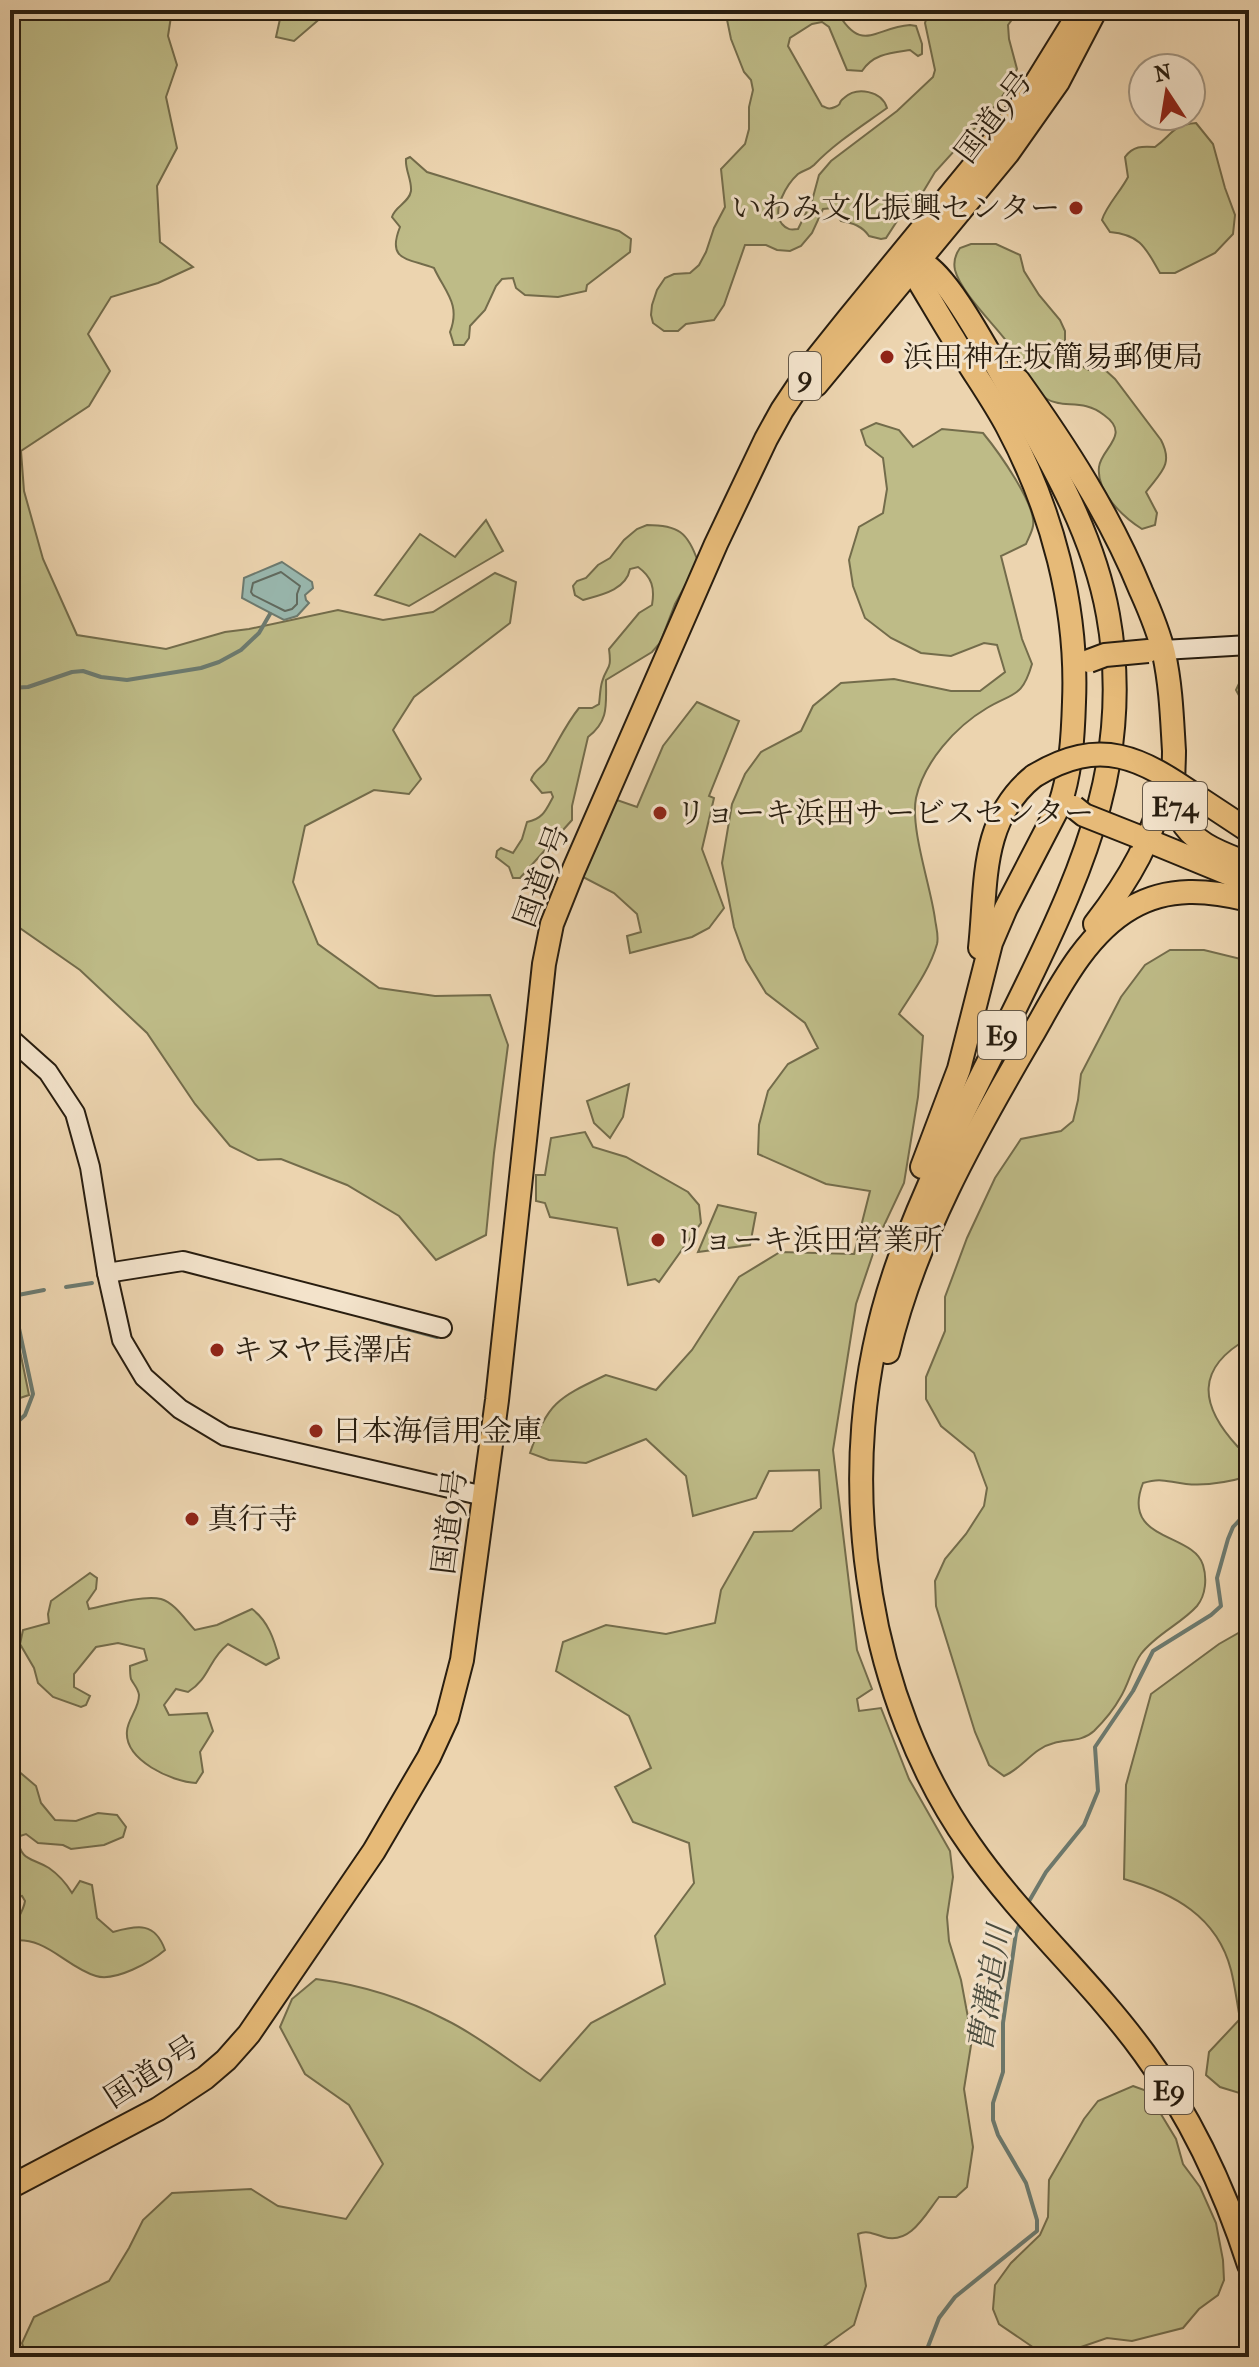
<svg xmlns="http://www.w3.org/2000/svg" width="1259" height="2367" font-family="'IM FELL French Canon','Noto Serif JP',serif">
<rect width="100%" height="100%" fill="#ecd4af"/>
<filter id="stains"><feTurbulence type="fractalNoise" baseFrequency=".0025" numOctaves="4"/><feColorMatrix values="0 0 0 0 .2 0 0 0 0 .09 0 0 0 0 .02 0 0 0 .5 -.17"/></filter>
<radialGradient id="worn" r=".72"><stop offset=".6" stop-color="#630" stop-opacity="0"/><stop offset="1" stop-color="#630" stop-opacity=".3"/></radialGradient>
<g fill="#bebb87" stroke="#736c4b" stroke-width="2">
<polygon points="10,10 172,10 168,36 177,65 166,97 177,148 157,186 160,242 193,267 158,283 111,297 88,334 110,371 89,406 21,451 24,491 43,559 77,635 166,649 225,632 249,629 338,610 383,620 433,612 495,573 516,582 510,623 414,697 393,730 421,779 409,794 374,790 305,826 293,882 318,944 379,988 435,996 490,995 508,1045 494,1153 486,1235 436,1260 399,1216 347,1185 281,1159 258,1160 230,1146 195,1104 147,1033 80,970 17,926 10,913"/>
<polygon points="282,10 330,10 294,41 276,37"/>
<path d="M 725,10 L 836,10 C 862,55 873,28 910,25 L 916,26 L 922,44 L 922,54 L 918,56 L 910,50 C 890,53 873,54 862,71 L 847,70 L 829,27 L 822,22 L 812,24 L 790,38 L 788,46 L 822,106 C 828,108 828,110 835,107 C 844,103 836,104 844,98 C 857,86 882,91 887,108 C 862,126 835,143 814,165 C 809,170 803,170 798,174 C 787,184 771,210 782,224 C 787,230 791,230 798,229 L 812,201 L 819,175 L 831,161 L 897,111 L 933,77 L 935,70 L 925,23 L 929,10 L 1019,10 L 1008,25 L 1009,39 L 1017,69 L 1009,86 L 997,104 L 935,172 L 917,202 L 901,215 L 886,238 L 881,239 L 869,236 C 862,226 853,223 841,221 L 833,208 L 823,209 L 812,233 L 801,246 L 790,251 L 777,250 L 766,245 L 745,245 L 724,305 L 714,320 L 686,324 L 678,331 L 664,331 L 653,323 L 651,315 L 652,305 L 657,290 L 665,278 L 674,274 L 690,273 L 699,265 L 706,252 L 714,228 L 725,207 L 721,169 L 745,144 L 749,129 L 749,107 L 753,90 L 751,80 L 744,72 L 731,39 Z"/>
<path d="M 1196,123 L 1213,144 L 1225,188 L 1235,215 L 1233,234 L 1215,253 L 1175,273 L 1160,273 C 1146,249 1142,235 1110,232 L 1102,220 C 1106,206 1121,191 1128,177 L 1125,157 C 1133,146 1142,146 1155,147 C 1173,134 1172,125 1196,123 Z"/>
<path d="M 410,157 L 427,172 L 619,231 L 631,239 L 630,252 L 587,285 L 586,291 L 558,297 L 525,295 L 516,288 L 513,278 L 502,279 L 496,286 L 485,310 L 470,326 L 469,338 L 464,345 L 454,345 L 450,332 C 461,304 445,292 434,268 C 409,258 386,262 400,227 L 392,217 C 395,206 409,203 411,191 C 412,180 405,170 406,159 Z"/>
<path d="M 971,244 L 996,244 L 1020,255 L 1024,271 L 1039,295 L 1060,320 L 1065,331 L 1065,343 L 1070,353 L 1081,366 L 1089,370 L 1103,368 L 1115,379 L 1161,440 C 1174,465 1160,473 1146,492 L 1157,513 L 1155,525 L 1142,529 C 1123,517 1096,492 1099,467 C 1101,448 1132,435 1104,415 C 1083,398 1063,409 1047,399 C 1030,388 1026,369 1016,354 C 1002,331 962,296 955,270 C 953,261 955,255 960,248 Z"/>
<path d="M 876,423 L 899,430 L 913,447 L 942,429 L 983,433 C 997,450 1037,505 1033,526 C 1032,532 1028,539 1026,544 L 1001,556 L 1022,639 L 1032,664 C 1022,698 1014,692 987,708 C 955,727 924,762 916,798 C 910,829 931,887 935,919 C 936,927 939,936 937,944 C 930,969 913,992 899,1014 L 923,1036 L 918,1097 L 904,1183 L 879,1236 L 856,1304 L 833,1450 L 857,1650 L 872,1689 L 857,1699 L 859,1711 L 881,1708 L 909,1779 L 950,1851 L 953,1877 L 947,1917 L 949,1941 L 961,1980 L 972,2039 L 964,2089 L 973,2147 L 967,2187 L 956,2197 L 939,2197 C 925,2215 910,2245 884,2237 C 874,2234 867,2230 858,2234 L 866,2286 L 854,2325 L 819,2350 L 814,2357 L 26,2357 L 22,2343 L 34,2317 L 109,2281 L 129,2248 L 143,2220 L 172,2193 L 251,2189 L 278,2206 L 346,2219 L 383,2164 L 349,2105 L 305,2074 L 280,2027 L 292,1999 L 316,1979 C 362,1985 406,1999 446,2020 C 479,2036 509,2061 540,2081 L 591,2023 L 665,1984 L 655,1936 L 694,1883 L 689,1843 L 633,1822 L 615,1787 L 651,1768 L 629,1716 L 556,1671 L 563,1642 L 606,1625 L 666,1634 L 715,1623 L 721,1590 L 754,1532 L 792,1531 L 821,1508 L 819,1470 L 769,1471 L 756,1498 L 693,1516 L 686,1476 L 646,1439 L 586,1463 L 549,1460 L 530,1453 C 547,1402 560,1397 606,1375 L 656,1390 L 692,1350 L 739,1277 L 780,1252 L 854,1254 L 870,1191 L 826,1184 L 758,1154 L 759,1125 L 768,1091 L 788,1064 L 818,1048 L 805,1023 L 766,993 L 746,960 L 734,927 L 722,863 L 732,804 L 745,774 L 761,752 L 801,731 L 813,706 L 841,683 L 894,679 L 951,691 L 980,691 L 1005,672 L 997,645 L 984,643 L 951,656 L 921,653 L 891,638 L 865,618 L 853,586 L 849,560 L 859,527 L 883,513 L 887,489 L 883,458 L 866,445 L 861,430 Z"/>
<polygon points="486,520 503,551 409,606 375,595 420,534 455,557"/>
<path d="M 647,525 C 678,525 688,532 698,562 L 675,604 L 660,643 L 652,652 L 606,680 C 606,705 609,721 588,737 L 572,806 L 572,820 L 520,878 L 513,878 L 509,867 L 496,857 L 497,851 L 501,848 L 513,853 L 522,839 L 527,822 C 543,819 546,810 553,797 L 551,792 L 542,793 L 531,780 C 534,770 542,768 547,760 C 558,742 566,724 579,708 L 592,708 L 599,704 C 600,697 600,689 602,682 C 607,665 612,671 609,649 L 639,613 L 652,605 C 655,588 652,577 638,567 L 630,569 C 626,590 601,595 583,600 L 575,595 L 573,586 L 577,581 L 586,578 L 598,565 L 610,558 L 624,540 L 637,529 Z"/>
<polygon points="1249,673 1249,714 1236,690 1243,675"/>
<polygon points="697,702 739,721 709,796 714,798 702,849 724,908 709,928 692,937 630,953 627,936 641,932 637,914 614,893 583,877 617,800 637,807 663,746"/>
<path d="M 1170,950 L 1204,950 L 1249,961 L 1249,1338 C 1195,1368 1199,1405 1238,1447 L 1249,1444 L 1249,1476 C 1229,1482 1207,1486 1186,1484 C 1167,1482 1162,1477 1143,1483 C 1120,1542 1193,1532 1203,1565 C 1207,1578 1206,1595 1197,1606 C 1181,1624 1156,1634 1141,1654 C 1132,1666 1129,1684 1120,1698 C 1114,1709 1103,1722 1094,1731 C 1082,1742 1068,1739 1054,1743 C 1033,1748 1023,1768 1004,1776 L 989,1765 L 975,1732 L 936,1606 L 935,1581 L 945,1559 L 966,1534 L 984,1506 L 987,1488 L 974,1453 L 941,1426 L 926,1399 L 926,1377 L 945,1331 L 945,1297 L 967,1238 L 995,1178 L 1021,1139 L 1061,1131 L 1073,1121 L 1078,1100 L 1081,1074 L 1121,997 L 1145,965 Z"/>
<polygon points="629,1084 623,1117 610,1138 594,1123 587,1101"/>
<polygon points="585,1132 593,1147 626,1157 688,1192 699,1205 701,1223 659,1282 655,1279 628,1285 617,1228 550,1217 545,1203 536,1201 536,1175 545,1175 551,1138"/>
<polygon points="718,1205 756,1213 750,1245 698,1252"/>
<polygon points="10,1302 29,1395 20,1398 10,1383"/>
<path d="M 90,1573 L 97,1578 L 96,1589 L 87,1602 L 89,1609 C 108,1605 143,1595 161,1599 C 175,1603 186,1621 195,1630 L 217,1625 L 252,1609 C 268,1621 274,1639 279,1658 L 266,1665 L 228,1644 C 208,1660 210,1678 188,1692 L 176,1689 L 164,1705 L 169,1715 L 207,1713 L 213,1731 L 200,1752 L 203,1772 L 196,1783 C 172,1782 124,1760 127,1731 C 128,1718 139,1709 139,1695 C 138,1688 134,1685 131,1679 C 130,1675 130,1670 130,1666 L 147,1660 L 144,1649 L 118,1643 L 96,1647 L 74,1674 L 74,1687 L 90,1696 L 86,1705 L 81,1707 L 53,1697 L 38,1683 L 34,1668 L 20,1644 L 23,1630 L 49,1623 L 48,1614 L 51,1601 Z"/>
<path d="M 1249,1627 L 1249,2102 L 1243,2094 L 1220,2087 L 1206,2075 L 1209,2052 L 1240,2019 C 1237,2003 1235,1986 1231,1970 C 1217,1916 1173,1893 1124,1879 L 1126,1785 L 1151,1694 L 1219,1644 Z"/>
<path d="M 10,1764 L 36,1786 L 41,1803 L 55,1820 L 76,1821 L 98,1813 L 117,1815 L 126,1827 L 123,1837 L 104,1845 L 71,1849 L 63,1845 L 38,1843 L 26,1834 L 17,1837 C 21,1862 31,1857 49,1868 C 59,1875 66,1883 72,1893 L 80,1881 L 92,1885 L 97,1918 L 113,1932 C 138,1925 155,1922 165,1950 C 151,1962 115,1982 96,1976 C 64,1966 46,1935 10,1941 C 10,1925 23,1916 25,1901 L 22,1896 L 10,1899 Z"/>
<polygon points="1133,2086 1147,2091 1176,2139 1183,2164 1200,2187 1216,2223 1223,2260 1224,2280 1218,2295 1199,2309 1183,2328 1132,2341 1107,2338 1081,2347 1040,2352 999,2324 993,2309 995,2285 1011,2263 1040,2235 1048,2217 1049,2180 1084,2119 1098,2101"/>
</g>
<polygon fill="#99b8af" stroke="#6c7a6f" stroke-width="2" points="282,562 312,582 313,588 305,595 306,600 309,603 297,616 284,620 242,598 244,578"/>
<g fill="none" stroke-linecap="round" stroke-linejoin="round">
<polygon stroke="#606a5f" stroke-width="2" points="281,572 300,586 297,594 297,604 292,609 285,611 253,595 251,592 253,583"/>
<g stroke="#6c7a6f" stroke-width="4">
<polyline points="10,688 28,687 72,672 83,671 101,677 127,680 201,668 219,662 241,650 259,633 270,614"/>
<polyline points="66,1287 92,1283"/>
<polyline points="381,1322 437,1337"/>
<polyline points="10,1429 25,1415 33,1394 14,1305 18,1295 44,1290"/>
<polyline points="1028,1903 1046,1872 1084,1825 1098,1791 1095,1747 1133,1691 1153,1651 1211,1615 1221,1606 1217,1578 1228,1539 1233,1527 1249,1510"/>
<polyline points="924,2357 939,2318 955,2297 1037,2231 1037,2220 1026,2183 998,2135 993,2120 993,2103 1003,2072 1003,2023 1016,1933 1020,1923"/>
</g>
<g stroke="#281d0f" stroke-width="22">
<g id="secondary">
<polyline points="1163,650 1249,645"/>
<polyline points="10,1038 48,1072 75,1113 90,1167 107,1273 122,1340 144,1377 180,1409 225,1436 484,1496"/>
<polyline points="107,1273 183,1261 442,1328"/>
</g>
</g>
<g stroke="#281d0f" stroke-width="26">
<g id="highway">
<path d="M 906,250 L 909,265 C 924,289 938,314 953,338 C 970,368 991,396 1007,426 C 1052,510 1078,607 1074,702 C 1073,736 1071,771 1060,804 L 1006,908 L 991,943 L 959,1069 L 922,1167"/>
<path d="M 888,273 C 897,266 906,259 919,262 C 943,266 990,355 1004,379 C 1046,453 1093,530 1108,615 C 1133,753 1086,863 1027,984 C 983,1075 933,1165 899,1260 C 860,1368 852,1483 871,1595 C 885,1682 919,1773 970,1845 C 1022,1920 1091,1980 1144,2053 C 1191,2117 1225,2190 1249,2265"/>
<path d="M 1018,380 C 1066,447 1110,515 1141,591 C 1150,611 1159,633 1164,654 C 1171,686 1172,719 1174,751 C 1174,773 1170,798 1180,818 C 1194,845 1222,853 1249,864"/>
<polyline points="816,385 1008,153 1058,82 1094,13"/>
<polyline points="1199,798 1249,831"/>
<polyline points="1137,836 1249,882"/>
<path d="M 1095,924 C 1128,881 1156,835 1165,781"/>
<path d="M 980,948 C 987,885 979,820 1034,776"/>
<path d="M 888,1352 C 915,1239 973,1136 1031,1037 C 1057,992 1084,935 1131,908 C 1168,886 1209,890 1249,900"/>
<polyline points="10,2187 158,2109 205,2078 226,2060 249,2034 374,1851 429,1757 447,1718 462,1660 497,1400 544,964 552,924 574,869 716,544 766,439 782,410 816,359 848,319 1004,129 1026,99 1081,10"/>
</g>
</g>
<use href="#secondary" stroke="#f3e3cb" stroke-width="18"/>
<use href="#highway" stroke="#e6ba78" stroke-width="22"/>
<g stroke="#281d0f" stroke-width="26" stroke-linecap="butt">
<g id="highway-bridge">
<polyline points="1089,661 1105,655 1148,651"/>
<path d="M 1034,776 C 1101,736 1140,757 1199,798"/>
<polyline points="1074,807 1084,815 1137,836"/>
</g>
</g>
<use href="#highway-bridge" stroke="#e6ba78" stroke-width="22"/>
</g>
<g fill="#8f2418" stroke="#f3e3cb" stroke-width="3">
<circle cx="1076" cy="208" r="8"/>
<circle cx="887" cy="357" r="8"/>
<circle cx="660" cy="813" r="8"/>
<circle cx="658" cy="1240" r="8"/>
<circle cx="217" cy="1350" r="8"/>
<circle cx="316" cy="1431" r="8"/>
<circle cx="192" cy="1519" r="8"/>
</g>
<g text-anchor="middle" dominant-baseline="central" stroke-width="6" stroke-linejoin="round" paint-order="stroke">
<g fill="#f3e3cb" stroke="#655847" stroke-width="2">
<rect x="789" y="352" width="32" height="48" rx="6"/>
<rect x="1143" y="782" width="64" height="48" rx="6"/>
<rect x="978" y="1011" width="48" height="48" rx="6"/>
<rect x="1145" y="2066" width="48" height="48" rx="6"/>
</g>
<g font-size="28" font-weight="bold" fill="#281d0f">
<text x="805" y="376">9</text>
<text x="1175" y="806">E74</text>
<text x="1002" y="1035">E9</text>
<text x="1169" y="2090">E9</text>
</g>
<g font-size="30" fill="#281d0f" stroke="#f3e3cb">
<text transform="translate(994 117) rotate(-53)">国道9号</text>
<text transform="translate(542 876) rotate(-70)">国道9号</text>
<text transform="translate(450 1522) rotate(-83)">国道9号</text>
<text transform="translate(152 2072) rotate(-33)">国道9号</text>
</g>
<g font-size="30" fill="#281d0f" stroke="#f3e3cb" text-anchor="start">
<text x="1060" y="208" text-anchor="end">いわみ文化振興センター</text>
<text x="903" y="357">浜田神在坂簡易郵便局</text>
<text x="676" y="813">リョーキ浜田サービスセンター</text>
<text x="674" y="1240">リョーキ浜田営業所</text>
<text x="233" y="1350">キヌヤ長澤店</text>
<text x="332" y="1431">日本海信用金庫</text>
<text x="208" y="1519">真行寺</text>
</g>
<g font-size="32" font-style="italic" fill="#4a4c3f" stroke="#f3e3cb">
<text transform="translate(990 1989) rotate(-81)">曹溝追川</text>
</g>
</g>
<rect width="1259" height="2367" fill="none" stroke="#ecd4af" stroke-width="40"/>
<rect x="12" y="12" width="1235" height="2343" fill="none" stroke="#281d0f" stroke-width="4"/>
<rect x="20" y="20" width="1219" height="2327" fill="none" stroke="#281d0f" stroke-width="2"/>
<g transform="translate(1167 92) rotate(348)"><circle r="38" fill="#f3e3cb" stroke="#a29480" stroke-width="2"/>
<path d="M0-6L14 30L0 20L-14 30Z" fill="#8f2418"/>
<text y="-12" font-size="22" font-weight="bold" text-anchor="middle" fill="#281d0f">N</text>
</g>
<rect width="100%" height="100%" filter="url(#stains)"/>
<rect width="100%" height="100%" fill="url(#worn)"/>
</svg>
